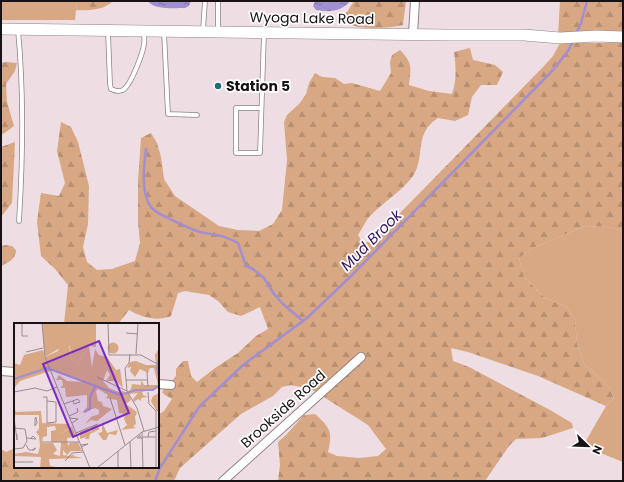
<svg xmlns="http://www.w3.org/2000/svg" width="624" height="482" font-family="Poppins,sans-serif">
<defs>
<pattern id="forest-firs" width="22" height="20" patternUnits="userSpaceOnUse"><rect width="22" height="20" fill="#d8a784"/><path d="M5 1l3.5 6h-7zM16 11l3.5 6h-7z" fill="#b98f71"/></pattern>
<pattern id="water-ripples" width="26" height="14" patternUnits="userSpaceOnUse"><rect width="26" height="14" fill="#a18fd1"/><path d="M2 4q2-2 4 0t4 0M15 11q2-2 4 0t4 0" fill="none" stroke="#8273a8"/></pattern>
</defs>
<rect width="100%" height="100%" fill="#eedee3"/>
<g fill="#d8a784">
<polygon points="1,1 77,1 75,20 1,20"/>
<polygon points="585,226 608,227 623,231 623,462 583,446 606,406 614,398 609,387 584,364 577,344 575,320 567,307 545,298 524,277 519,258 533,248"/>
</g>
<g fill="url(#forest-firs)">
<path d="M 77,1 L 113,1 C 104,10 88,11 76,10 Z"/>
<path d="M 354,1 L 406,1 L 403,25 C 385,29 359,30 343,22 L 341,16 L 347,12 Z"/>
<polygon points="560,1 623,1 623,37 558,36"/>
<path d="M 623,41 L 623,231 L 608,227 L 585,226 L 533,248 L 519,258 L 524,277 L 545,298 L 567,307 L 575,320 L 577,344 L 584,364 L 609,387 L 614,398 L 606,406 L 538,376 L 468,352 L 451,348 L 453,361 L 469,367 L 550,410 L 572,423 L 573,428 L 542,438 L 516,439 L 509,446 L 485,481 L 278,481 L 280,465 L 278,442 L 286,435 L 304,415 L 315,414 C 330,428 333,431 328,452 L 337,456 L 359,458 L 378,456 L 386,449 L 368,425 L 311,389 L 291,385 L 282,387 L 273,396 L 241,414 L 180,468 L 174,481 L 1,481 L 1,449 L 6,452 L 15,448 L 15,467 L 158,467 L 158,415 L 164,411 L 172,399 L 165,395 L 162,392 L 176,376 L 176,369 L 183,361 L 188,361 L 191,376 L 197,382 L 215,368 L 238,353 L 256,336 L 268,329 L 260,307 L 241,316 L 228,312 L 218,301 L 209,295 L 185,291 L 178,293 L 171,316 C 157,322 141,317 129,310 L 118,324 L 64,324 L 68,285 L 55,269 L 41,256 L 37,222 L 41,193 L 59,196 L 65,183 L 57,151 L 61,122 L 71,127 L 78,142 L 89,186 L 88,224 L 83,247 L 87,262 L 97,270 L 112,269 L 135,261 L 140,243 L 138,222 L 138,181 L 141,138 L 151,133 L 157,143 L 161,157 L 164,179 L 175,196 L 219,226 L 238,230 L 259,231 L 273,224 L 282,210 L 287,160 L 284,122 L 287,115 L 300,103 L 306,94 L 309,83 L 315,73 L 322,77 L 335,78 L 344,84 L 352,83 L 380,91 L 391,73 L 390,62 L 392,55 L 400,50 C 413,64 411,66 409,85 L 429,91 L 452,94 C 457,80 456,67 454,52 L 470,48 L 473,60 L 495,65 L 503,72 L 497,85 L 481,85 L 472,97 L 468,115 L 455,121 L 438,118 C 413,134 426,156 413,176 C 402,191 385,201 372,214 C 366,219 363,228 358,235 L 362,242 L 368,242 L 377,239 L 400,213 L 543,67 L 553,56 L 560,43 L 603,43 Z"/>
<polygon points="6,62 17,63 15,71 6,84 7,102 14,126 6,132 1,135 1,63"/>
<polygon points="15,142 12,203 1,217 1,147"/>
<path d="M 6,245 L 12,246 L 16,250 C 15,260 9,262 1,266 L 1,246 Z"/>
</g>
<g fill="url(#water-ripples)">
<path d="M 148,1 L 191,1 L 189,6 L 185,8 C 175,8 153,10 148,1 Z"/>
<path d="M 315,1 L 350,1 C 342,12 328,12 316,10 L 313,6 Z"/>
</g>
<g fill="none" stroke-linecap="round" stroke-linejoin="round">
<g stroke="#a18fd1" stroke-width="2.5">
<polyline points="576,34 581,23 587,1"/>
<path d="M 146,149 C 144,165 140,197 153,209 C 159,215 167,217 174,221 C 183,225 190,229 200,232 C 215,235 224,235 238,243 L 246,266 L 253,269 L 264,278 L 274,294 L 283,304 L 303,321"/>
<polyline points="155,481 160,468 199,407 243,365 307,318 351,276 553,70 568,51 573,41"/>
</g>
<g stroke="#908186" stroke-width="5.5">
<g id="lane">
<polyline points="218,1 218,32"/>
<path d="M 18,30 C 24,93 23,158 19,221"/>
<polyline points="203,30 205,1"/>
<path d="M 108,31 L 110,84 L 111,89 C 115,91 118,92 123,90 C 131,85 143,53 144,44 C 145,40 144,35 143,31"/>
<polyline points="164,32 168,114 197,115"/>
<polyline points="261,108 236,108 236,153 260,153 264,33"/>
</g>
</g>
<g stroke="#908186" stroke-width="10">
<g id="street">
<polyline points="413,34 415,1"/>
<polyline points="1,371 15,372"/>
<polyline points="158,384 171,385"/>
<polyline points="223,481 361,357"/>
</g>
</g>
<g stroke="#908186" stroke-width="12">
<polyline id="secondary" points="1,29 447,35 524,35 560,38 596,36 623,37"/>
</g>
<use href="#lane" stroke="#fff" stroke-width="4"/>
<use href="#street" stroke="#fff" stroke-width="8"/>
<use href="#secondary" stroke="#fff" stroke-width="11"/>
</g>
<circle fill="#236d75" stroke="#fff" stroke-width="1.5" cx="218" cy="86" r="4"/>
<g text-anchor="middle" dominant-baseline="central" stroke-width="3.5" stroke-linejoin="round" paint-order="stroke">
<g font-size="14" fill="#181214" stroke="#fff">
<text transform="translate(312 18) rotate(1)">Wyoga Lake Road</text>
<text transform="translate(283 409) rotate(-42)">Brookside Road</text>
</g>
<g font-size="14" font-weight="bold" fill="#181214" stroke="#fff" text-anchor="start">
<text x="226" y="86">Station 5</text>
</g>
<g font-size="15" font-style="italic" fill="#341462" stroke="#fff">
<text transform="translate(371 240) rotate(-45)">Mud Brook</text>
</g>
</g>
<g transform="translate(14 323)">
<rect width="145" height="145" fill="#eedee3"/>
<path d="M 28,0 L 82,0 L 82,24 L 75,23 L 64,41 L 57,35 L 56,23 L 53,23 L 46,25 L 31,34 ZM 58,104 L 62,114 L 51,114 L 46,111 Z" fill="#d8a784"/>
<path d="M93.5 25a5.5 5.5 0 1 1 11 0a5.5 5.5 0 1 1-11 0ZM 55,22 L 57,35 L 64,41 L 75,23 L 78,44 L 81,26 L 85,32 L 93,34 L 102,47 L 106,46 L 109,65 L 102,58 L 92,58 L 96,52 L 93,47 L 89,58 L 95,65 L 107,70 L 108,67 L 112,70 L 117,66 L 118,61 L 127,62 L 127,57 L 130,62 L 144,62 L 140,45 L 136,45 L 134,50 L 126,46 L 121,54 L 116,48 L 117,44 L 113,45 L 116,39 L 122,38 L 132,42 L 142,42 L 141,32 L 145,25 L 145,65 L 128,69 L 129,72 L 134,74 L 127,75 L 127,78 L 124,76 L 120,79 L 119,76 L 124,70 L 115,71 L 117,77 L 112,81 L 123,89 L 121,94 L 122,101 L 119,103 L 122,105 L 107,107 L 113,102 L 110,96 L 111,91 L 105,90 L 103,77 L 92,75 L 94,72 L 84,66 L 82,68 L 84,78 L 88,79 L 89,83 L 98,86 L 83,98 L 77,97 L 71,101 L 77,94 L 85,91 L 85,87 L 81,85 L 68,90 L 73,84 L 73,72 L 52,74 L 51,65 L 46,65 L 49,62 L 48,57 L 42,57 L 45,52 L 53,58 L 69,59 L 39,47 L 6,58 L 0,65 L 0,40 L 6,42 L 10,32 L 29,27 L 31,34 L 44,28 L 45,25 ZM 145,70 L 145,86 L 143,89 L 137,78 L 139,73 ZM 0,85 L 2,89 L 27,88 L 28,100 L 54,101 L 57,104 L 46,111 L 61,114 L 53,115 L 54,123 L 56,120 L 64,119 L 68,128 L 57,128 L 53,132 L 49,127 L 49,132 L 55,133 L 61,131 L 59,133 L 69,135 L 35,136 L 36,143 L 48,145 L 26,145 L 27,134 L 0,133 L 0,131 L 12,129 L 24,131 L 26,123 L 25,113 L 22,109 L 25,106 L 25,92 L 0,92 ZM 41,103 L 42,107 L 37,108 L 37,119 L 47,119 L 46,133 L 39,131 L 43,127 L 39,120 L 28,120 L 29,114 L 33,113 L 33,104 ZM 88,99 L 93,110 L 104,107 L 102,112 L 95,111 L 92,117 L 89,117 L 84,110 L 88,109 ZM 82,102 L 86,106 L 76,111 L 75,116 L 71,116 L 72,114 L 66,116 L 66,109 L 73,106 L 78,109 L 75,105 Z" fill="#d8a784" fill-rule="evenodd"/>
<path fill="none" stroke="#a18fd1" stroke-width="2" d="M 145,36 L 143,45 L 145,54M 0,56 L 33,45 L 106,72 L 122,67 L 139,67 L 145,62M 70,89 L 76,86 L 76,74 L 81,64"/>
<path fill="none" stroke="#988c90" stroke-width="1" d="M 8,0 L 8,13 L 14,13M 28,0 L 31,34 L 76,145M 94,0 L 95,32 L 127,32 L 145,42M 112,10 L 124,11M 12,29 L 29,25M 116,31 L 115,40 L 111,45 L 113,68 L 123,85 L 130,108M 122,31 L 124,0M 133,49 L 134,64M 83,54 L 113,68M 112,57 L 134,57M 0,69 L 21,65 L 33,68 L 43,64M 134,69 L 135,81 L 142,88 L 142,145M 29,74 L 33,74 L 33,100 L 42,99 L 42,79 L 33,78M 96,75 L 111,122M 50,81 L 64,76 L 66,79 L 60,81 L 59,78M 55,93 L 64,89 L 63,85M 22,94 L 23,100 L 21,103 L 21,95 ZM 0,95 L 3,117 L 3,111M 56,95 L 64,96 L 58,100M 0,105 L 11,106 L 13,118 L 9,125 L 0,126M 128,109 L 129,145M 62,110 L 84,101M 129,114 L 142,114M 134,114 L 135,109 L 142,108M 13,115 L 22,116 L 19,113 L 17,115M 126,115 L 126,112 L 123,115 L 129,115M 28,119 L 65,119M 116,119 L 117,145M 12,122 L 15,127 L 20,127 L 22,125 L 18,127M 67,122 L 74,121 L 67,124M 104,128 L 104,145M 51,138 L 58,130 L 69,129M 0,139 L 19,139M 83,145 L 128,109 L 145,104"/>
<path fill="#7b2cbf" fill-opacity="0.15" stroke="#7b2cbf" stroke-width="2" d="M 85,18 L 115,90 L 59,114 L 29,41 Z"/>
<rect width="145" height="145" fill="none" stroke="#181214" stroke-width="2"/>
</g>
<rect width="624" height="482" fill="none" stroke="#181214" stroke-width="4"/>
<g transform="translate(588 446) rotate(113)" stroke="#ffffff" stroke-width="3" paint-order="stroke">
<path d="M0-3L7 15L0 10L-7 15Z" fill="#181214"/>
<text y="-6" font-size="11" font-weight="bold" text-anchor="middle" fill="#181214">N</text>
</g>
</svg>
